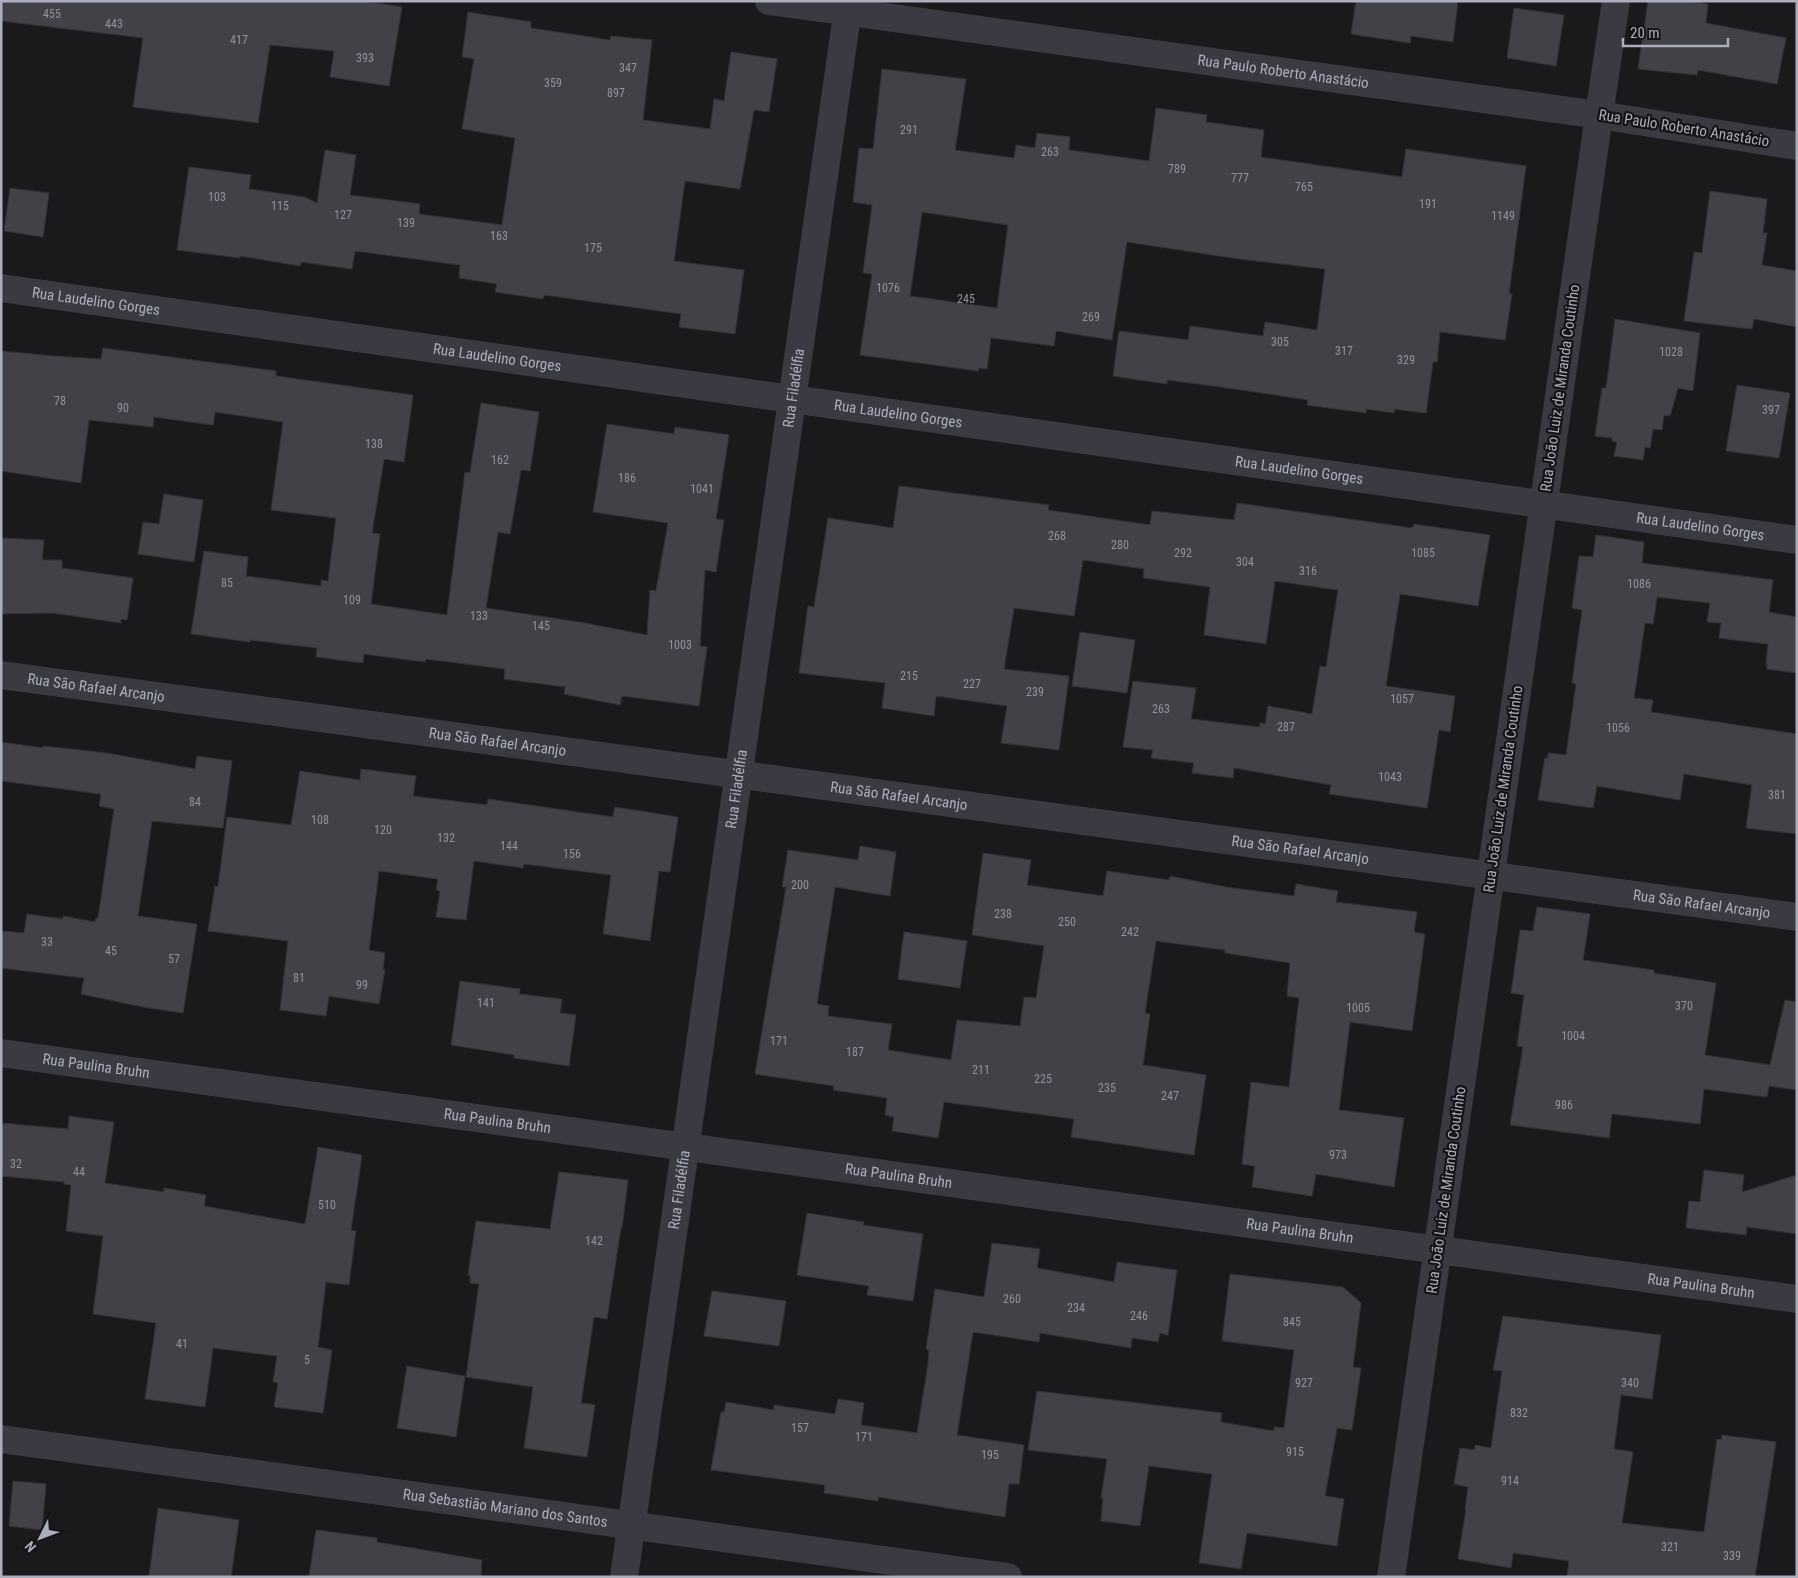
<svg xmlns="http://www.w3.org/2000/svg" width="1798" height="1578" font-family="'Roboto Condensed',sans-serif">
<rect width="100%" height="100%" fill="#1a191c"/>
<g fill="#414147" stroke="#343338" fill-rule="evenodd">
<polygon points="1,1 364,1 402,7 389,86 330,77 334,51 270,45 258,123 133,107 143,38 1,21"/>
<polygon points="1356,1 1458,1 1453,42 1411,36 1410,43 1351,34"/>
<polygon points="1648,1 1689,1 1708,4 1706,23 1786,38 1777,84 1698,70 1697,75 1638,69"/>
<polygon points="1514,8 1564,15 1556,66 1507,58"/>
<polygon points="468,12 531,22 531,28 610,40 611,36 652,40 643,120 710,129 714,99 724,101 731,52 777,59 769,112 754,110 740,189 685,181 674,261 744,270 735,334 679,327 681,314 544,295 543,299 495,292 497,284 459,278 460,265 355,251 352,269 301,262 300,266 240,256 240,258 177,250 189,167 251,175 249,189 305,197 317,203 325,150 356,155 350,195 420,204 419,214 502,225 515,138 462,129 474,59 462,57"/>
<path d="M 882,69 L 966,79 L 955,150 L 1014,158 L 1016,145 L 1035,148 L 1037,133 L 1070,137 L 1069,150 L 1149,161 L 1156,108 L 1207,115 L 1206,122 L 1264,130 L 1261,157 L 1402,177 L 1406,149 L 1526,166 L 1509,294 L 1512,294 L 1505,340 L 1440,332 L 1437,362 L 1433,362 L 1426,413 L 1394,409 L 1394,413 L 1366,409 L 1366,413 L 1307,405 L 1308,400 L 1221,387 L 1167,380 L 1167,384 L 1113,376 L 1119,331 L 1188,340 L 1190,326 L 1263,336 L 1265,322 L 1317,330 L 1325,269 L 1239,259 L 1127,242 L 1112,340 L 1056,331 L 1054,346 L 991,338 L 987,369 L 979,368 L 978,371 L 860,355 L 872,274 L 863,273 L 872,205 L 853,202 L 859,148 L 873,149 ZM 922,212 L 1008,225 L 997,308 L 910,296 Z"/>
<polygon points="10,188 49,193 43,237 4,231"/>
<polygon points="1710,191 1767,199 1763,233 1767,233 1762,265 1797,271 1797,327 1754,319 1752,329 1684,321 1694,252 1702,253"/>
<polygon points="1615,319 1700,333 1693,391 1678,388 1670,416 1664,415 1662,430 1653,429 1650,448 1645,447 1643,460 1614,456 1617,442 1612,441 1612,438 1595,436 1602,388 1606,388 1607,382"/>
<polygon points="103,348 276,371 276,376 413,395 404,462 384,459 372,533 380,534 371,604 447,615 465,472 470,473 481,403 539,412 530,471 521,470 510,534 498,532 486,608 579,622 647,635 650,590 656,591 668,523 593,512 607,424 674,434 675,427 729,435 716,519 724,520 716,572 705,570 700,646 707,647 699,706 622,696 620,705 564,694 565,687 504,679 505,669 426,659 425,662 364,654 363,663 316,657 317,648 250,640 250,642 191,634 204,551 248,557 246,576 321,586 321,580 328,581 336,518 271,510 283,422 215,412 213,425 154,417 153,427 89,420 81,483 1,471 1,351 54,356 101,359"/>
<polygon points="1737,385 1790,393 1779,458 1726,451"/>
<polygon points="899,486 1049,505 1048,510 1150,525 1152,511 1234,520 1237,503 1412,528 1414,524 1490,535 1478,606 1400,594 1386,686 1455,696 1450,732 1439,730 1427,808 1329,794 1331,785 1234,768 1233,778 1192,773 1194,763 1151,758 1153,750 1123,747 1133,681 1196,688 1191,719 1260,727 1260,723 1265,724 1268,706 1312,714 1320,666 1326,667 1338,590 1275,581 1266,644 1204,635 1210,587 1143,578 1144,569 1083,560 1074,616 1014,608 1004,669 1069,676 1059,750 1001,743 1007,706 936,696 934,716 882,708 885,683 799,673 808,606 814,607 828,518 893,528"/>
<polygon points="164,494 203,500 194,562 138,554 143,522 159,524"/>
<polygon points="1596,535 1644,542 1642,563 1773,580 1769,612 1797,617 1797,673 1767,669 1767,664 1766,664 1768,644 1719,638 1721,623 1707,622 1710,603 1657,597 1653,624 1645,623 1634,698 1653,700 1651,712 1797,734 1797,834 1746,828 1752,785 1684,774 1680,800 1597,786 1593,808 1538,800 1545,758 1548,758 1548,753 1566,755 1576,684 1572,683 1582,610 1572,608 1579,556 1593,557"/>
<polygon points="1,538 44,540 42,560 62,560 62,568 133,578 127,620 121,619 121,623 53,613 1,614"/>
<polygon points="1080,632 1135,640 1127,693 1072,686"/>
<polygon points="1,742 43,748 43,746 107,753 195,769 197,756 232,761 223,828 152,821 138,916 197,924 183,1013 143,1007 81,994 84,978 1,968 1,931 24,933 27,914 63,919 63,916 95,922 96,918 98,918 114,809 99,806 101,794 1,781"/>
<polygon points="361,769 416,776 413,796 487,805 488,799 613,817 615,807 678,817 670,872 659,871 650,941 603,934 611,875 524,864 523,868 474,861 466,920 436,917 440,891 436,890 438,879 379,871 369,950 385,953 383,969 385,969 379,1004 329,996 326,1016 280,1010 288,941 208,931 215,886 218,887 227,817 291,825 300,771 360,780"/>
<polygon points="860,846 896,852 890,896 835,887 817,1004 829,1006 828,1016 892,1024 888,1050 951,1060 957,1020 1020,1026 1024,997 1036,998 1044,946 972,935 983,853 1031,860 1027,885 1103,896 1107,871 1169,880 1170,876 1226,887 1294,896 1296,884 1338,891 1336,902 1417,912 1414,932 1425,934 1412,1031 1350,1022 1339,1110 1404,1118 1394,1187 1316,1174 1312,1196 1252,1187 1255,1166 1242,1164 1251,1082 1289,1087 1299,998 1287,996 1290,963 1225,953 1225,950 1156,941 1145,1013 1150,1014 1143,1065 1206,1075 1194,1155 1071,1137 1074,1119 944,1102 938,1138 892,1131 894,1117 885,1115 887,1098 833,1090 834,1086 755,1074 786,887 782,887 788,850 858,860"/>
<polygon points="1537,907 1590,914 1583,960 1654,970 1654,973 1716,983 1705,1055 1770,1065 1785,1000 1797,1002 1797,1090 1769,1086 1767,1097 1704,1089 1700,1124 1612,1114 1609,1138 1510,1125 1523,1047 1517,1046 1524,995 1511,993 1520,930 1533,931"/>
<polygon points="904,932 967,941 960,988 898,979"/>
<polygon points="460,981 520,989 519,994 562,999 560,1013 576,1015 569,1066 514,1058 514,1055 451,1045"/>
<polygon points="69,1116 114,1122 105,1183 164,1192 164,1188 206,1195 204,1206 305,1224 318,1147 362,1155 351,1230 356,1231 349,1285 326,1282 318,1347 332,1350 323,1413 274,1407 278,1383 273,1382 277,1356 213,1348 205,1407 145,1399 156,1323 93,1314 103,1236 66,1231 71,1185 64,1184 64,1182 1,1176 1,1123 68,1129"/>
<polygon points="1704,1170 1744,1175 1742,1192 1797,1175 1797,1234 1747,1227 1746,1235 1686,1228 1689,1201 1700,1202"/>
<polygon points="559,1172 628,1180 622,1228 621,1228 607,1319 594,1317 581,1403 595,1405 587,1457 524,1448 533,1387 466,1377 479,1284 470,1283 470,1275 468,1275 476,1221 550,1229"/>
<polygon points="807,1213 864,1222 863,1225 923,1234 913,1301 867,1295 869,1286 797,1275"/>
<polygon points="992,1243 1040,1249 1037,1268 1114,1282 1117,1262 1177,1270 1168,1335 1160,1333 1158,1342 1132,1338 1131,1348 1040,1333 1039,1342 973,1332 957,1435 1024,1445 1019,1484 1009,1484 1005,1517 878,1497 878,1501 824,1493 825,1485 711,1470 721,1412 724,1412 726,1402 774,1410 774,1405 835,1414 838,1399 864,1403 861,1425 917,1433 928,1364 929,1350 926,1349 935,1289 984,1297"/>
<polygon points="1230,1274 1343,1287 1361,1303 1353,1367 1361,1368 1352,1430 1337,1428 1325,1496 1344,1499 1337,1546 1247,1533 1241,1569 1199,1563 1212,1474 1149,1466 1140,1526 1101,1521 1103,1498 1101,1498 1107,1459 1028,1450 1037,1391 1222,1413 1221,1422 1274,1431 1274,1427 1284,1428 1294,1350 1222,1341"/>
<polygon points="712,1291 786,1301 779,1346 704,1336"/>
<polygon points="1503,1316 1661,1335 1652,1399 1621,1395 1614,1449 1633,1452 1622,1523 1704,1532 1717,1439 1721,1440 1722,1435 1776,1442 1755,1577 1567,1577 1569,1561 1513,1553 1511,1568 1458,1559 1466,1509 1465,1509 1468,1487 1454,1484 1460,1448 1475,1450 1475,1445 1491,1448 1502,1371 1493,1370"/>
<polygon points="407,1366 465,1376 456,1437 397,1428"/>
<polygon points="13,1481 46,1484 42,1530 9,1526"/>
<polygon points="158,1508 239,1520 231,1577 149,1577"/>
<polygon points="316,1530 377,1538 377,1542 482,1560 481,1577 309,1577"/>
</g>
<g fill="none" stroke-linecap="round" stroke-linejoin="round">
<g stroke="#3a3b42" stroke-width="28">
<polyline points="1616,1 1599,115 1797,146"/>
<path id="s1" d="M 1,288 L 1797,540"/>
<path id="s2" d="M 1,675 L 1797,917"/>
<path id="s3" d="M 1,1053 L 1797,1299"/>
<path id="s4" d="M 624,1577 L 849,1"/>
</g>
<g stroke="#3a3b42" stroke-width="28">
<path id="s5" d="M 769,1 L 1599,115 L 1391,1577"/>
<path id="s6" d="M 1,1439 L 1008,1577"/>
</g>
</g>
<g text-anchor="middle" dominant-baseline="central" stroke-width="4.5" stroke-linejoin="round" paint-order="stroke">
<g font-size="12" fill="#9094a0">
<text x="52" y="14">455</text>
<text x="114" y="24">443</text>
<text x="239" y="40">417</text>
<text x="365" y="58">393</text>
<text x="628" y="68">347</text>
<text x="553" y="83">359</text>
<text x="616" y="93">897</text>
<text x="909" y="130">291</text>
<text x="1050" y="152">263</text>
<text x="1177" y="169">789</text>
<text x="1240" y="178">777</text>
<text x="1304" y="187">765</text>
<text x="217" y="197">103</text>
<text x="1428" y="204">191</text>
<text x="280" y="206">115</text>
<text x="343" y="215">127</text>
<text x="1503" y="216">1149</text>
<text x="406" y="223">139</text>
<text x="499" y="236">163</text>
<text x="593" y="248">175</text>
<text x="888" y="288">1076</text>
<text x="966" y="299">245</text>
<text x="1091" y="317">269</text>
<text x="1280" y="342">305</text>
<text x="1344" y="351">317</text>
<text x="1671" y="352">1028</text>
<text x="1406" y="360">329</text>
<text x="60" y="401">78</text>
<text x="123" y="408">90</text>
<text x="1771" y="410">397</text>
<text x="374" y="444">138</text>
<text x="500" y="460">162</text>
<text x="627" y="478">186</text>
<text x="702" y="489">1041</text>
<text x="1057" y="536">268</text>
<text x="1120" y="545">280</text>
<text x="1183" y="553">292</text>
<text x="1423" y="553">1085</text>
<text x="1245" y="562">304</text>
<text x="1308" y="571">316</text>
<text x="227" y="583">85</text>
<text x="1639" y="584">1086</text>
<text x="352" y="600">109</text>
<text x="479" y="616">133</text>
<text x="541" y="626">145</text>
<text x="680" y="645">1003</text>
<text x="909" y="676">215</text>
<text x="972" y="684">227</text>
<text x="1035" y="692">239</text>
<text x="1402" y="699">1057</text>
<text x="1161" y="709">263</text>
<text x="1286" y="727">287</text>
<text x="1618" y="728">1056</text>
<text x="1390" y="777">1043</text>
<text x="1777" y="795">381</text>
<text x="195" y="802">84</text>
<text x="320" y="820">108</text>
<text x="383" y="830">120</text>
<text x="446" y="838">132</text>
<text x="509" y="846">144</text>
<text x="572" y="854">156</text>
<text x="800" y="885">200</text>
<text x="1003" y="914">238</text>
<text x="1067" y="922">250</text>
<text x="1130" y="932">242</text>
<text x="47" y="942">33</text>
<text x="111" y="951">45</text>
<text x="174" y="959">57</text>
<text x="299" y="978">81</text>
<text x="362" y="985">99</text>
<text x="486" y="1003">141</text>
<text x="1684" y="1006">370</text>
<text x="1358" y="1008">1005</text>
<text x="1573" y="1036">1004</text>
<text x="779" y="1041">171</text>
<text x="855" y="1052">187</text>
<text x="981" y="1070">211</text>
<text x="1043" y="1079">225</text>
<text x="1107" y="1088">235</text>
<text x="1170" y="1096">247</text>
<text x="1564" y="1105">986</text>
<text x="1338" y="1155">973</text>
<text x="16" y="1164">32</text>
<text x="79" y="1172">44</text>
<text x="327" y="1205">510</text>
<text x="594" y="1241">142</text>
<text x="1012" y="1299">260</text>
<text x="1076" y="1308">234</text>
<text x="1139" y="1316">246</text>
<text x="1292" y="1322">845</text>
<text x="182" y="1344">41</text>
<text x="307" y="1360">5</text>
<text x="1304" y="1383">927</text>
<text x="1630" y="1383">340</text>
<text x="1519" y="1413">832</text>
<text x="800" y="1428">157</text>
<text x="864" y="1437">171</text>
<text x="1295" y="1452">915</text>
<text x="990" y="1455">195</text>
<text x="1510" y="1481">914</text>
<text x="1670" y="1547">321</text>
<text x="1732" y="1556">339</text>
</g>
<g font-size="15" fill="#abafbd" stroke="#151417">
<text stroke="none"><textPath href="#s5" startOffset="519">Rua Paulo Roberto Anastácio</textPath></text>
<text transform="translate(1684 128) rotate(9)">Rua Paulo Roberto Anastácio</text>
<text stroke="none"><textPath href="#s1" startOffset="96">Rua Laudelino Gorges</textPath></text>
<text stroke="none"><textPath href="#s1" startOffset="501">Rua Laudelino Gorges</textPath></text>
<text stroke="none"><textPath href="#s4" startOffset="1201">Rua Filadélfia</textPath></text>
<text transform="translate(1560 388) rotate(-82)">Rua João Luiz de Miranda Coutinho</text>
<text stroke="none"><textPath href="#s1" startOffset="906">Rua Laudelino Gorges</textPath></text>
<text stroke="none"><textPath href="#s1" startOffset="1311">Rua Laudelino Gorges</textPath></text>
<text stroke="none"><textPath href="#s1" startOffset="1716">Rua Laudelino Gorges</textPath></text>
<text stroke="none"><textPath href="#s2" startOffset="96">Rua São Rafael Arcanjo</textPath></text>
<text stroke="none"><textPath href="#s2" startOffset="501">Rua São Rafael Arcanjo</textPath></text>
<text stroke="none"><textPath href="#s4" startOffset="796">Rua Filadélfia</textPath></text>
<text transform="translate(1503 789) rotate(-82)">Rua João Luiz de Miranda Coutinho</text>
<text stroke="none"><textPath href="#s2" startOffset="906">Rua São Rafael Arcanjo</textPath></text>
<text stroke="none"><textPath href="#s2" startOffset="1311">Rua São Rafael Arcanjo</textPath></text>
<text stroke="none"><textPath href="#s2" startOffset="1716">Rua São Rafael Arcanjo</textPath></text>
<text stroke="none"><textPath href="#s3" startOffset="96">Rua Paulina Bruhn</textPath></text>
<text stroke="none"><textPath href="#s3" startOffset="501">Rua Paulina Bruhn</textPath></text>
<text stroke="none"><textPath href="#s3" startOffset="906">Rua Paulina Bruhn</textPath></text>
<text stroke="none"><textPath href="#s4" startOffset="391">Rua Filadélfia</textPath></text>
<text transform="translate(1446 1190) rotate(-82)">Rua João Luiz de Miranda Coutinho</text>
<text stroke="none"><textPath href="#s3" startOffset="1311">Rua Paulina Bruhn</textPath></text>
<text stroke="none"><textPath href="#s3" startOffset="1716">Rua Paulina Bruhn</textPath></text>
<text stroke="none"><textPath href="#s6" startOffset="509">Rua Sebastião Mariano dos Santos</textPath></text>
</g>
</g>
<rect width="1798" height="1578" fill="none" stroke="#abafbd" stroke-width="5"/>
<g transform="translate(40 1538) rotate(228)" stroke="#151417" stroke-width="4" paint-order="stroke">
<path d="M0-4L9 19L0 12L-9 19Z" fill="#abafbd"/>
<text y="-8" font-size="14" font-weight="bold" text-anchor="middle" fill="#abafbd">N</text>
</g>
<path d="M1623 38v8h105v-8" fill="none" stroke="#abafbd" stroke-width="2.5"/>
<text x="1630" y="38" font-size="15" fill="#abafbd" stroke="#151417" stroke-width="4" paint-order="stroke">20 m</text>
</svg>
